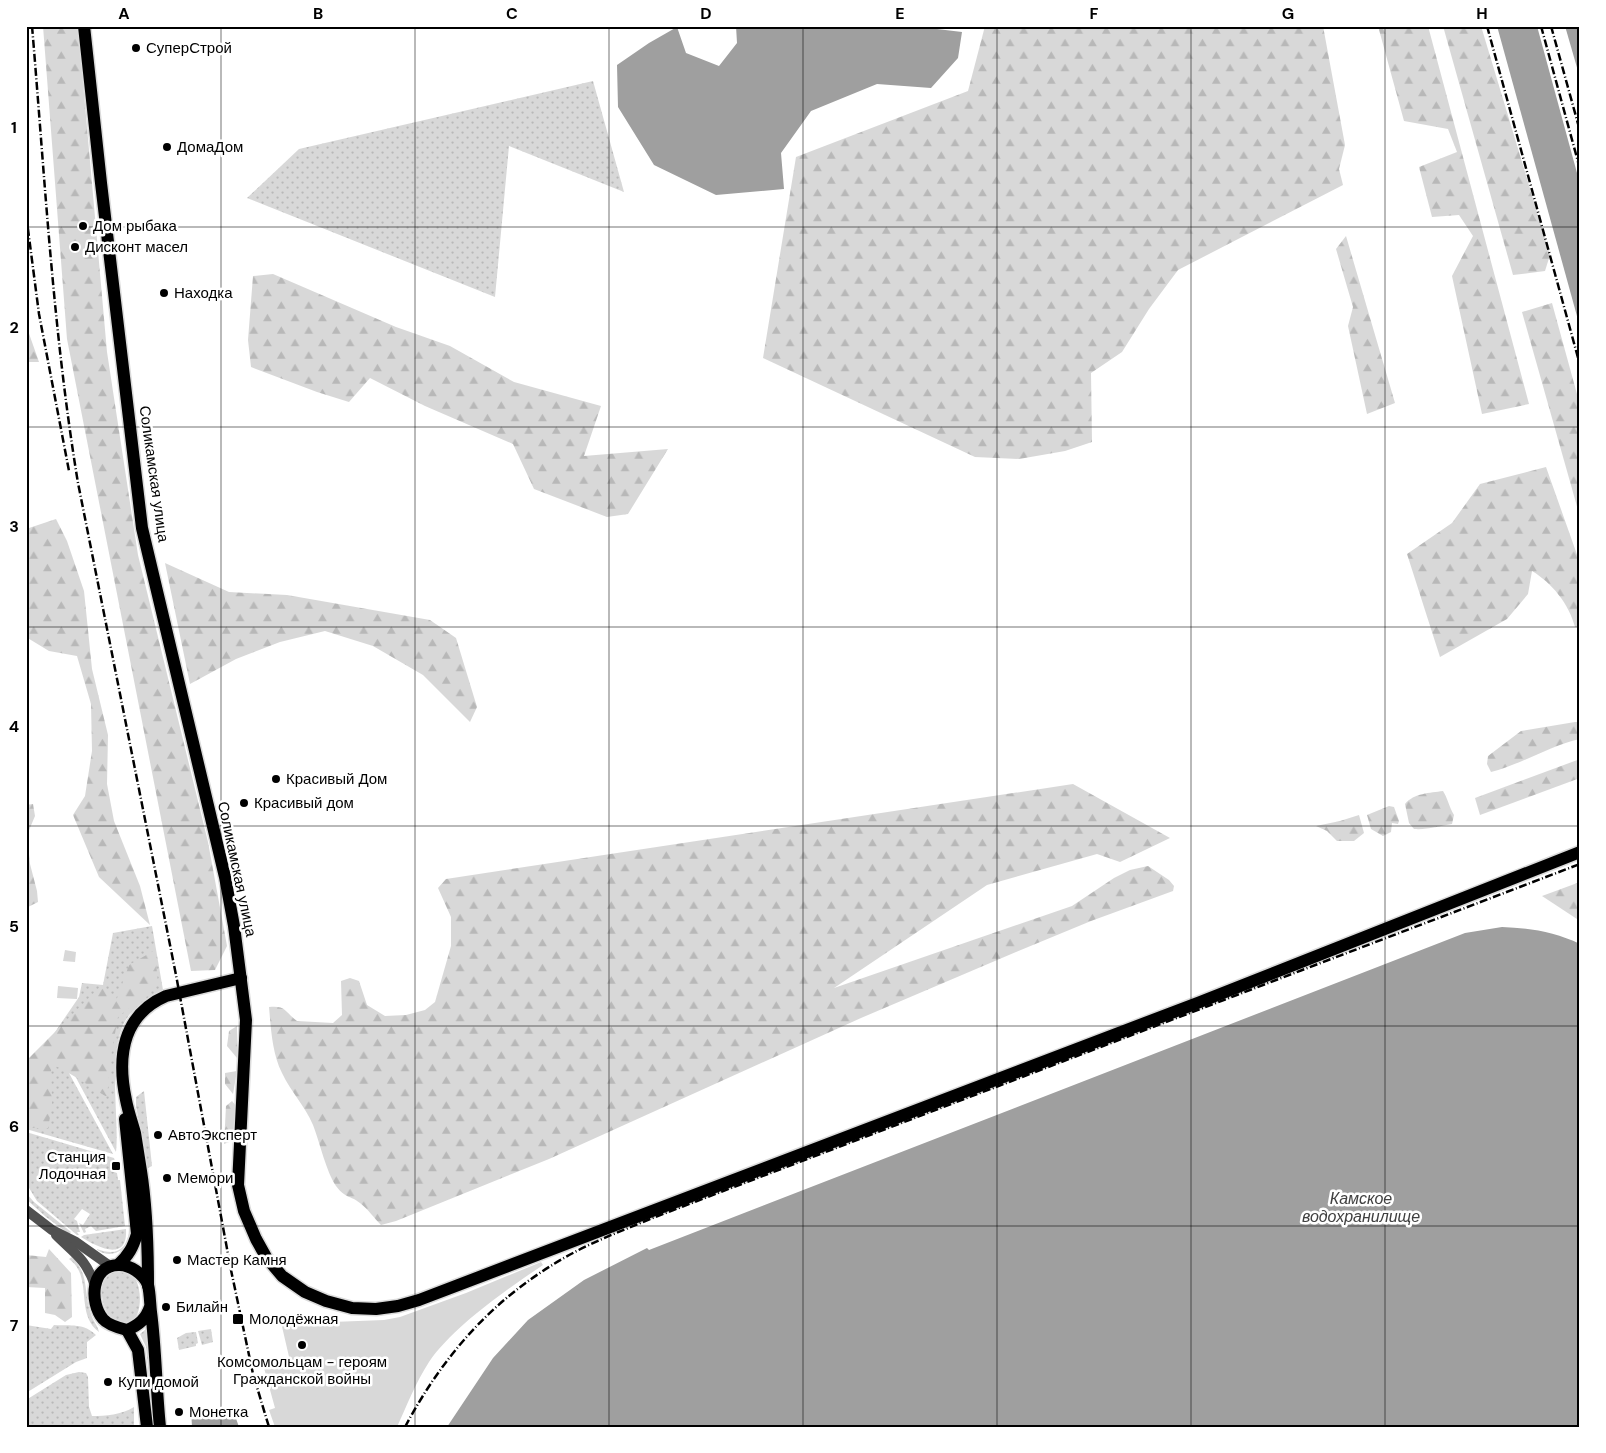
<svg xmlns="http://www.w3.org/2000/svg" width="1606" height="1453" font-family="'DM Sans',sans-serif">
<defs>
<pattern id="grass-dots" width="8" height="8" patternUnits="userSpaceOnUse" patternTransform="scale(1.25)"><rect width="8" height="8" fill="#d8d8d8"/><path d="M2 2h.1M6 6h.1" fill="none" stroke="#b8b8b8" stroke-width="1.8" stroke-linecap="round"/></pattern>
<pattern id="forest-firs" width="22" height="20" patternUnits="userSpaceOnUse" patternTransform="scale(1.25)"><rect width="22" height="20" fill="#d8d8d8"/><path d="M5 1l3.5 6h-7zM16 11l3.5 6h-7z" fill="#b8b8b8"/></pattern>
</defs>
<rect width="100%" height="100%" fill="#fff"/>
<g fill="url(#grass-dots)">
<polygon points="593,81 624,192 509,146 495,297 247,198 299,149"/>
<path d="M 152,926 L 163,990 C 152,996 141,1003 132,1012 C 104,1040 120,1115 116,1152 L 53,1035 L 79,997 L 82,983 L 103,985 L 113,933 Z"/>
<polygon points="26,1061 63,1062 113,1154 26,1129"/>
<polygon points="144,1091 152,1166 148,1168 146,1165 141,1130 136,1107 136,1097"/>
<polygon points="26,1132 114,1158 115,1161 112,1163 114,1172 117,1173 118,1180 120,1180 125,1226 96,1231 91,1226 85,1229 86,1232 84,1233 79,1223 83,1225 90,1214 82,1209 74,1219 77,1221 80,1232 77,1232 79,1235 77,1235 37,1201 26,1183"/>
<polygon points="26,1193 34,1202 71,1232 69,1234 46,1217 26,1199"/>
<path d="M 129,1228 L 132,1228 C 131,1247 115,1261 97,1250 L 97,1249 C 116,1257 129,1249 129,1228 Z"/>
<path d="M 126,1229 C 128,1263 97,1247 81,1237 L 84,1235 Z"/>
<path d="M 72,1257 C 90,1275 83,1292 91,1314 C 93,1321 98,1326 99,1332 C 79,1317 88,1291 79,1271 C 77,1266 73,1262 69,1259 Z"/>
<path d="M 121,1270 C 125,1272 130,1273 132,1275 C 143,1283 144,1323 126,1324 C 122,1324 115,1321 111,1320 C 100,1302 94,1274 121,1270 Z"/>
<path d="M 26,1325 L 51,1329 L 54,1325 C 71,1326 84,1323 96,1335 L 87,1342 L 87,1358 L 76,1362 L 26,1393 Z"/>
<polygon points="146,1329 152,1394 151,1394 146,1347 140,1334"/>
<polygon points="211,1329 213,1342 202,1345 198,1331"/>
<polygon points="196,1332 198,1343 196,1344 196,1346 179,1350 177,1338 186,1333"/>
<path d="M 79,1372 L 86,1373 L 88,1377 L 89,1407 L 92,1416 C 106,1416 121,1415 134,1407 L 134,1427 L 26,1427 L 26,1400 L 66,1375 Z"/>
</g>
<g fill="url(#forest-firs)">
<polygon points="43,26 78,26 107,352 138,555 208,842 227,946 215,970 191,971 67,339"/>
<polygon points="985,26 1323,26 1345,145 1339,169 1343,185 1178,270 1149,309 1122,352 1091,373 1092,442 1065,451 1019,459 975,457 763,358 796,157 968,91"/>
<polygon points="1378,26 1428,26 1529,404 1482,414 1452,276 1473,236 1459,215 1432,217 1419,167 1457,152 1448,129 1404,121"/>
<polygon points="1443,26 1481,26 1550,255 1545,271 1513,275"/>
<polygon points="1346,236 1395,403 1367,414 1348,326 1353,307 1336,249"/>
<polygon points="273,274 396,327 450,346 514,382 601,406 584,456 668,449 628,514 607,517 534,489 513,444 425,406 370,378 349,402 317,392 251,367 248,340 253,276"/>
<polygon points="1552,303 1580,405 1580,517 1522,312"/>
<polygon points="26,325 39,362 26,362"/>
<path d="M 1546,467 L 1580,563 L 1580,627 L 1575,627 C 1569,604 1552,583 1532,571 L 1528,594 L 1507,619 L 1440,657 L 1407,554 L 1452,523 L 1480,484 Z"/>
<polygon points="56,519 67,541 84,591 92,669 108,735 107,784 114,821 140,886 150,925 99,877 73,815 85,796 92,751 91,704 77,656 49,651 26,637 26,529"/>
<polygon points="165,563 229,592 287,595 430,620 456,638 477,707 470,722 423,675 373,646 325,631 280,642 236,659 190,684"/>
<path d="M 1575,722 L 1580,722 L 1580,739 C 1549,746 1522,764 1491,772 L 1487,764 L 1488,756 L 1521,731 Z"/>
<polygon points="1580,759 1580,778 1480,815 1475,798"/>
<path d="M 1073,784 L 1170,838 L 1120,862 L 1097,854 L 987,885 L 834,988 L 1072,906 L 1114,878 L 1130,870 L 1148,866 L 1169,880 L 1174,886 L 1173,891 L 1091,921 L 1016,952 L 861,1018 L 549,1159 L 396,1221 L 381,1225 C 374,1218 368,1209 360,1203 C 350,1195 346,1199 336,1186 C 326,1171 320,1143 313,1125 C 305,1106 291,1092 282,1073 C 272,1053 271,1029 269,1007 C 286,1005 285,1012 297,1021 L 333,1023 L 342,1015 L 341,981 L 350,978 L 359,981 L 367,1005 L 385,1016 L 406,1015 L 425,1010 L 435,1002 L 451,946 L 451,917 L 438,888 L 446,879 Z"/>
<path d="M 1443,791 C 1448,799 1449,807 1454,815 L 1452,824 C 1439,826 1427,830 1414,829 L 1409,823 L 1405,804 C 1414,793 1430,793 1443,791 Z"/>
<polygon points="33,804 35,816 27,835 30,864 37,891 38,902 26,908 26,805"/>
<polygon points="1389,806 1394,807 1399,821 1398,824 1392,823 1391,832 1383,836 1371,829 1367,815"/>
<polygon points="1359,815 1364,833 1354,841 1337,841 1327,831 1316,826 1340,821"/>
<polygon points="1580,882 1580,921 1542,896"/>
<path d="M 155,950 L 158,985 L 118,1017 L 111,1055 L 107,1097 C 88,1086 72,1073 51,1064 L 52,1106 L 48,1128 L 28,1128 L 26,1126 L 26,1061 L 101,986 L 116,1001 L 129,965 Z"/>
<polygon points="237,1026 237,1058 227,1046 229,1031"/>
<polygon points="237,1071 233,1094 225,1084 225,1073"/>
<polygon points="232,1101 236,1106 232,1141 224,1144 226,1106"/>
<polygon points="49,1249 71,1273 72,1317 65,1322 55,1315 45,1313 45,1288 26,1287 26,1255 46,1257"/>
</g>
<g fill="#d8d8d8">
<polygon points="65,950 76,952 75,962 63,961"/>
<polygon points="58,986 78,988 77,999 57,998"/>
<path d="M 541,1262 L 543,1265 C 506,1290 454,1326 429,1362 C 416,1382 407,1405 397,1427 L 275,1427 L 269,1410 L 275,1408 L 264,1368 L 290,1361 L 280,1318 L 287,1314 L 306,1323 L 384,1320 L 400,1317 L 466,1293 Z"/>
</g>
<g fill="#9f9f9f">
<polygon points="736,26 912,26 962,32 958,58 931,88 877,84 811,111 781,153 784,189 716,195 654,165 618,107 617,65 649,43 677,27 686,53 719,66 737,43"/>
<polygon points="1497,26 1537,26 1580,184 1580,327"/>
<polygon points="1565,26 1580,26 1580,78"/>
<path d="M 1502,927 C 1530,928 1555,932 1580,944 L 1580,1427 L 447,1427 L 493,1358 L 528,1320 L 584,1280 L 647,1248 L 649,1250 L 1465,933 Z"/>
<polygon points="207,1408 208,1411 233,1410 239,1427 192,1427 191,1409"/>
</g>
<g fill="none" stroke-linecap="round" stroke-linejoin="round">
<g stroke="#dbdbdb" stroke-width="15">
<g id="primary">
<polyline points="84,26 101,183 142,528 225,877 234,926 246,1020 238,1185 244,1211 256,1239 266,1257 282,1276 305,1292 326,1301 352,1308 376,1309 398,1306 419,1300 1200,1002 1580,852"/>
<path d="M 118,1265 C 129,1255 133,1247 137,1234 L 125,1119"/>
<path d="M 148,1286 C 148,1247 147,1209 141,1171 C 139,1159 137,1146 135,1133 C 132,1122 128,1111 126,1100 C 117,1058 122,1015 166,996 L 241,978"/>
<path d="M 150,1307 C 146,1319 139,1325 127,1330 C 119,1328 108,1325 103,1319 C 89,1302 91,1266 118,1265 C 129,1264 144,1274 148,1285 C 150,1293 150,1304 151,1312 C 156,1350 156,1389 160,1427"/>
<polyline points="127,1330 138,1350 147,1427"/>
</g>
</g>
<g stroke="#515151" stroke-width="10">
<polyline points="26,1210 52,1230 76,1242 110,1266"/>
<path d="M 56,1235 C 75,1254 85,1258 95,1285"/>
</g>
<use href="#primary" stroke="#000" stroke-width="12"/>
<g stroke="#000" stroke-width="2.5" stroke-dasharray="8 2.5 1 2.5" stroke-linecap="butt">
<path d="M 32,26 C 45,179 53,332 78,483 L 176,975 L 231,1270 L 253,1374 L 269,1427"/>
<polyline points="1487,26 1580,365"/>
<polyline points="1541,26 1580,169"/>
<polyline points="1551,26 1580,131"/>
<polyline points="26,214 39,314 69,471"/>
<path d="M 405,1427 C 445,1352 497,1294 573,1253 C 597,1240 624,1230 650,1219 L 1580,864"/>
</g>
</g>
<path fill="none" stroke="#000" stroke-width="1" stroke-opacity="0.55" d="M 221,26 L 221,1427M 415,26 L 415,1427M 609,26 L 609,1427M 803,26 L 803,1427M 997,26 L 997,1427M 1191,26 L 1191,1427M 1385,26 L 1385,1427M 26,227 L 1580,227M 26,427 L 1580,427M 26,627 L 1580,627M 26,826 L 1580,826M 26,1026 L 1580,1026M 26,1226 L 1580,1226"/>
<g fill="#000" stroke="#fff" stroke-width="2">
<circle cx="136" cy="48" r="5"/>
<circle cx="167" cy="147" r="5"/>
<circle cx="83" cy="226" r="5"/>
<circle cx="75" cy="247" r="5"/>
<circle cx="164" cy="293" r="5"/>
<circle cx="276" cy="779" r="5"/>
<circle cx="244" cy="803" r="5"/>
<circle cx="158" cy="1135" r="5"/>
<rect x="111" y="1161" width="10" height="10" rx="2.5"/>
<circle cx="167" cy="1178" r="5"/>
<circle cx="177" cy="1260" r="5"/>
<circle cx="166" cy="1307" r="5"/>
<rect x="232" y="1313" width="12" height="12" rx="2.5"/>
<circle cx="302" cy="1345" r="5"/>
<circle cx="108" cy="1382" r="5"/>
<circle cx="179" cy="1412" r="5"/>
</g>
<g text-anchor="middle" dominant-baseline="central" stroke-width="5" stroke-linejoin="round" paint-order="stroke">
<g font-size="15" fill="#000" stroke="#fff" text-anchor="start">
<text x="146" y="48">СуперСтрой</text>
<text x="177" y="147">ДомаДом</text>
<text x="93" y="226">Дом рыбака</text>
<text x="85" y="247">Дисконт масел</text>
<text x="174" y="293">Находка</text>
<text x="286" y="779">Красивый Дом</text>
<text x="254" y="803">Красивый дом</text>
<text x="168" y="1135">АвтоЭксперт</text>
<text x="106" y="1157" text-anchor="end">Станция<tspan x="106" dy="17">Лодочная</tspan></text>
<text x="177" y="1178">Мемори</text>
<text x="187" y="1260">Мастер Камня</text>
<text x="176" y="1307">Билайн</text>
<text x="249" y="1319">Молодёжная</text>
<text x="302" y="1362" text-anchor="middle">Комсомольцам - героям<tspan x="302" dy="17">Гражданской войны</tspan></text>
<text x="118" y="1382">Купи домой</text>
<text x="189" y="1412">Монетка</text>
</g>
<g font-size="15" fill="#000" stroke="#fff">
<text transform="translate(154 474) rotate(82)">Соликамская улица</text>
<text transform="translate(237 869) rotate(78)">Соликамская улица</text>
</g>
<g font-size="16" font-style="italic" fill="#404040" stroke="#fff">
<text x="1361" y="1198">Камское<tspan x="1361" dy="18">водохранилище</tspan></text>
</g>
</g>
<rect width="1606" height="1453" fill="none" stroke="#ffffff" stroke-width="55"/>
<rect x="28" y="28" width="1550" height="1398" fill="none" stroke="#000" stroke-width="2"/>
<g font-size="16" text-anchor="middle" font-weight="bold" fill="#000">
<text x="124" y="19">A</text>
<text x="318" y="19">B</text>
<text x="512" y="19">C</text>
<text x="706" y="19">D</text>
<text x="900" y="19">E</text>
<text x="1094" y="19">F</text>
<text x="1288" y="19">G</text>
<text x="1482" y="19">H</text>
<text x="14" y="133">1</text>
<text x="14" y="333">2</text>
<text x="14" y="532">3</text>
<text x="14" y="732">4</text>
<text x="14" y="932">5</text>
<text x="14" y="1132">6</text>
<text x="14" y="1331">7</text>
</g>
</svg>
